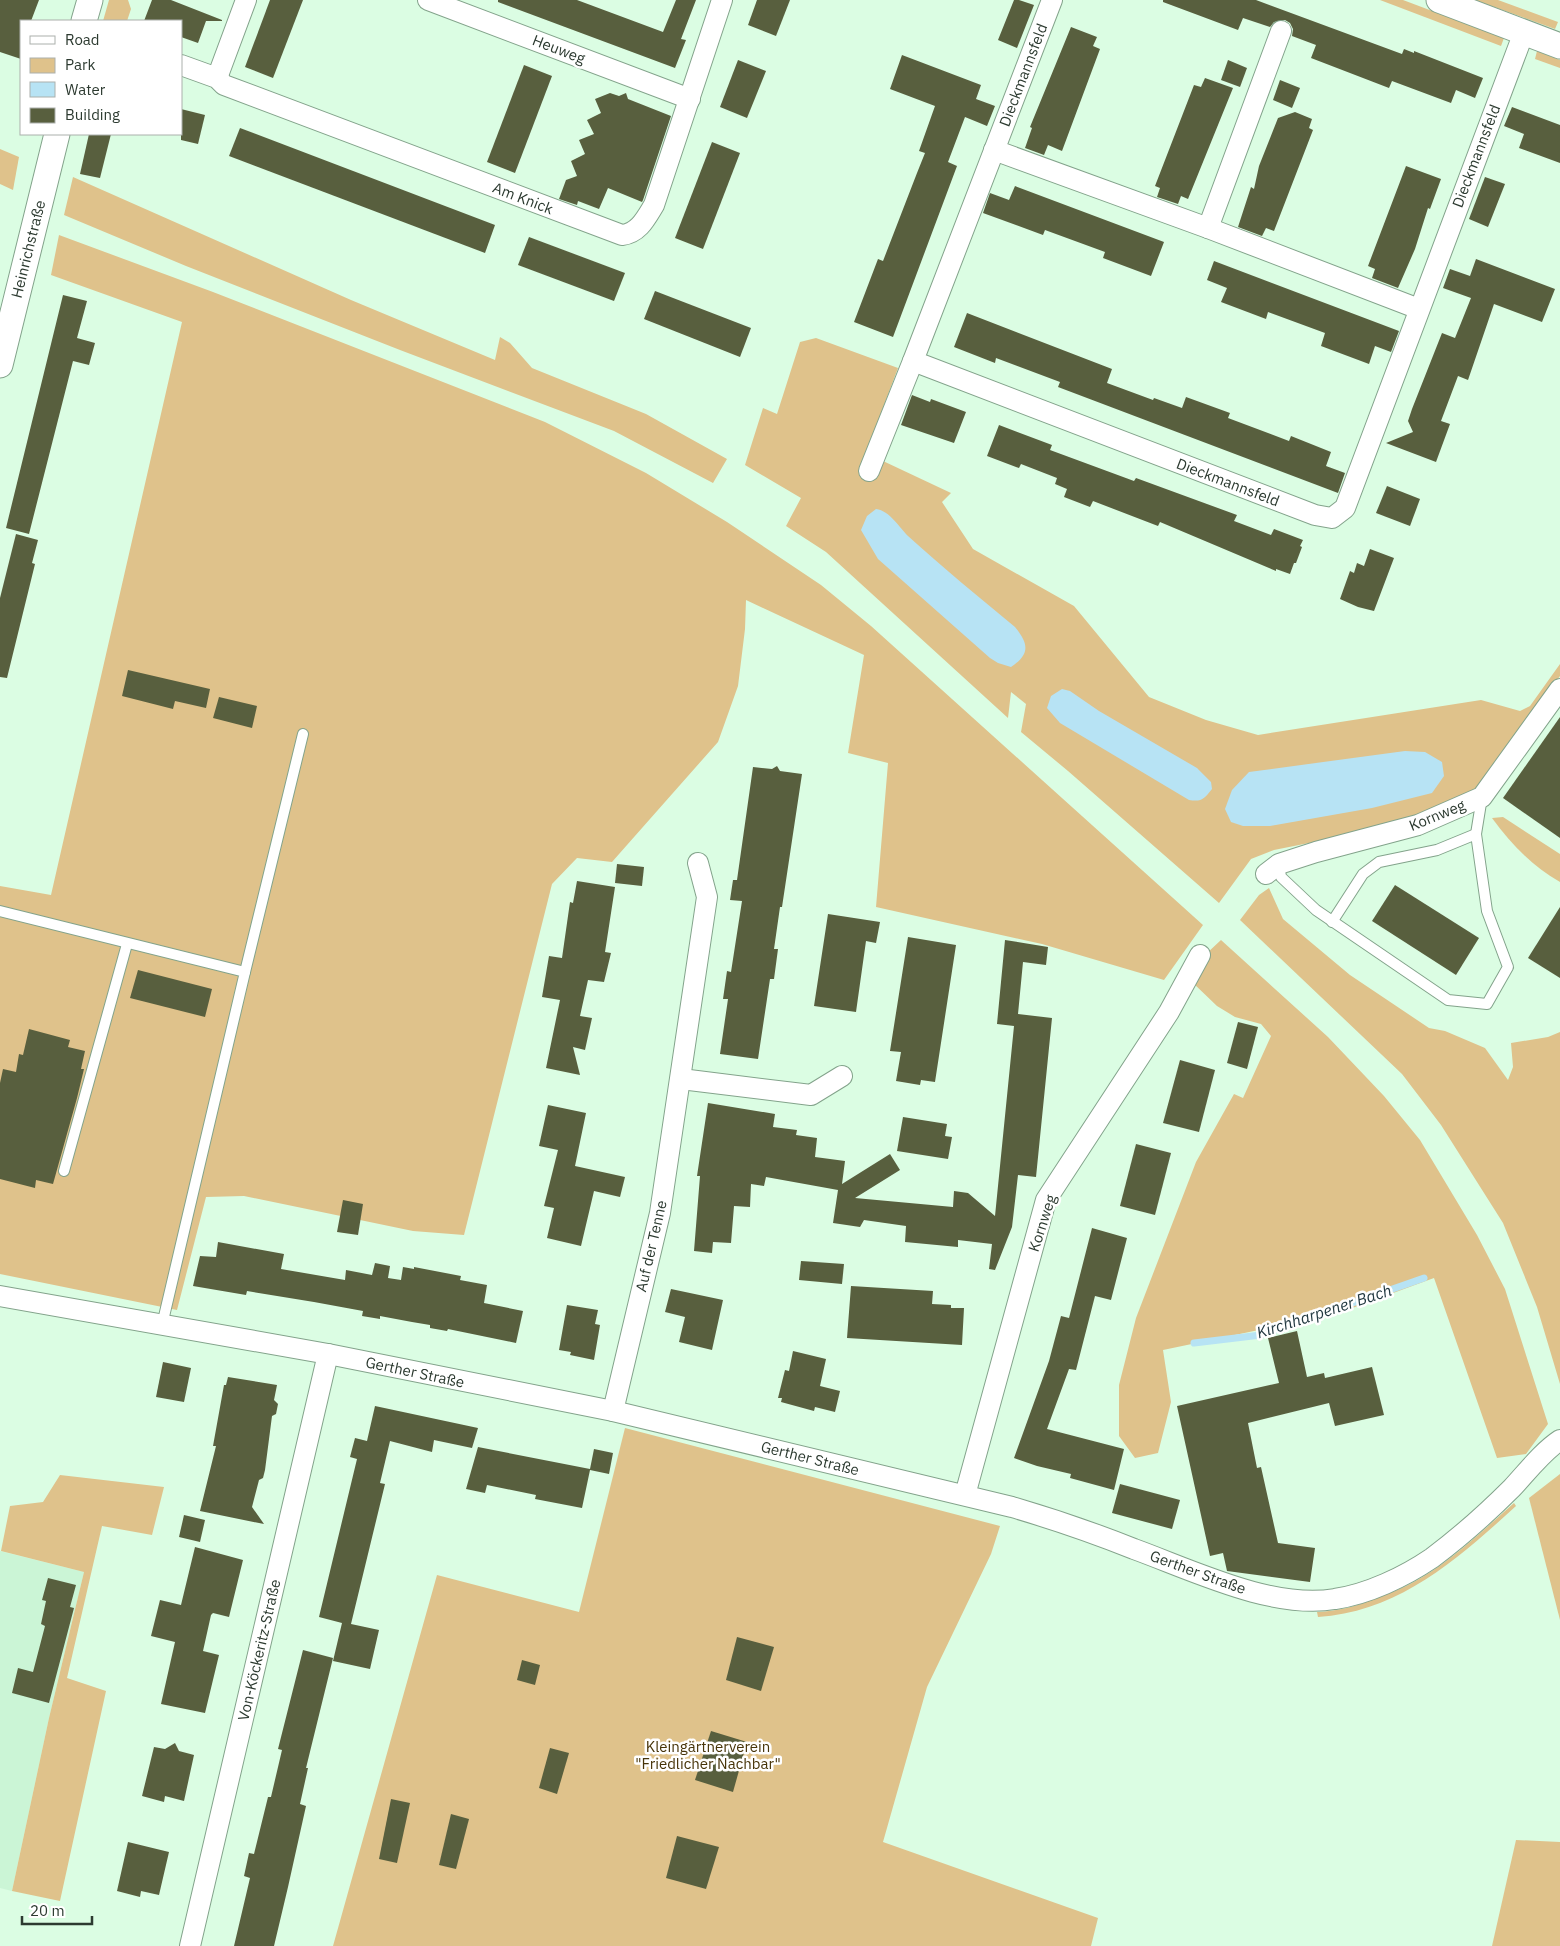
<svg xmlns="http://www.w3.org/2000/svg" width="1560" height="1946" font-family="'IBM Plex Sans',sans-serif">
<rect width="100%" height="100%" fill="#dbfde3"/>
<polygon fill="#cbf5d6" points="0,1551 84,1572 49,1718 12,1891 0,1888"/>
<g fill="#dfc28b">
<polygon points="109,0 128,0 131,9 127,21 103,21"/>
<polygon points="1380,0 1403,0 1504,38 1501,46"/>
<polygon points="1475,0 1498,0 1558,22 1555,29"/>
<polygon points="1537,51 1560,60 1560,68 1535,59"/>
<polygon points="0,149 19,157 13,190 0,184"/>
<polygon points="73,177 351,300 495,360 500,337 510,343 532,368 646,414 727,459 713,483 614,431 400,350 186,266 64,215"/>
<polygon points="59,235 213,292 545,422 646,473 727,522 821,585 871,626 1203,925 1164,980 1042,944 876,907 888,763 848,753 864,655 746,600 745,629 738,686 718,742 612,862 577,858 552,884 464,1235 413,1231 244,1196 206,1197 177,1310 0,1274 0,886 51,895 182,322 51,275"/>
<polygon points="816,338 898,368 866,453 951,493 942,502 973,549 1074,606 1149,697 1206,720 1258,735 1481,700 1520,711 1530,706 1560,664 1560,676 1479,787 1441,806 1394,823 1359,833 1274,850 1251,859 1219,903 1068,771 1021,732 1026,704 1011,692 1008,718 826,552 786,526 801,498 745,465 763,408 777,414 800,342"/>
<path d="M 1503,817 L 1560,854 L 1560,882 C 1532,866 1511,844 1492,818 Z"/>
<polygon points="1269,888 1283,919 1350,975 1429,1028 1445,1031 1485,1048 1508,1080 1513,1067 1511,1043 1548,1037 1560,1032 1560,1384 1537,1307 1503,1223 1441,1125 1402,1074 1240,920 1259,895"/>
<polygon points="1221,940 1328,1037 1384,1096 1420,1140 1477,1235 1505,1289 1548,1424 1526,1454 1497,1458 1434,1278 1336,1314 1163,1350 1171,1402 1158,1453 1135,1458 1119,1436 1119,1385 1136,1318 1196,1162 1234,1094 1243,1098 1271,1036 1261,1024 1235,1017 1217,1006 1192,982 1206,954"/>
<polygon points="625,1428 1000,1526 991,1554 927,1687 883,1842 1098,1918 1091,1946 333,1946 437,1575 579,1612"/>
<polygon points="1560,1474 1560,1620 1529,1498"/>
<polygon points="60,1475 164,1487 152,1535 102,1526 67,1678 106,1691 60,1901 12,1891 49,1718 84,1572 1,1551 10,1506 43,1502"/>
<path d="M 1514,1503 L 1516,1506 C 1459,1558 1399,1612 1318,1617 L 1317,1612 C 1339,1611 1357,1606 1376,1598 C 1388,1594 1401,1589 1412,1583 C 1450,1563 1482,1531 1514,1503 Z"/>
<polygon points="1516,1840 1560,1842 1560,1946 1492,1946"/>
</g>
<g fill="#b7e3f4">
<path d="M 876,509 C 890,511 899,527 908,536 C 942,567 979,597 1015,627 C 1029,644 1030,654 1011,667 L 998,663 L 990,658 L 878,559 L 861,530 L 867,516 Z"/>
<path d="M 1062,689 L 1070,691 L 1099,711 L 1197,768 L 1211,782 L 1212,789 C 1204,799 1202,802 1189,800 L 1060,723 L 1047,708 L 1051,696 Z"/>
<polygon points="1405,751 1425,752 1442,762 1444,776 1432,793 1372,808 1270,826 1243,826 1231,822 1225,809 1232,790 1249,772"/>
</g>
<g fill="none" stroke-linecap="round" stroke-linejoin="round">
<polyline stroke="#b7e3f4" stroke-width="7" points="1194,1343 1261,1335 1424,1278"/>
</g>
<g fill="#585f3e">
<polygon points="0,0 39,0 31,21 21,21 21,59 0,52"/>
<polygon points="152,0 171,0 222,20 222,21 206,21 198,43 181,37 181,21 144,21"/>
<polygon points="270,0 303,0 273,78 245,67"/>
<polygon points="498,0 577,0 663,32 676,0 696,0 681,39 686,40 675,68 498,2"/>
<polygon points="757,0 790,0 776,36 748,25"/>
<polygon points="1014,0 1019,0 1034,5 1017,48 998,40"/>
<polygon points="1163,0 1256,0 1402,54 1404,49 1414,53 1414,51 1483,78 1475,98 1456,90 1451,103 1392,81 1389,88 1311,58 1316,45 1292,36 1293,29 1290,23 1285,20 1274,22 1270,27 1243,18 1238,30 1163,2"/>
<polygon points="1071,27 1097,37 1093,46 1100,49 1062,151 1048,145 1044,155 1025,148 1032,128 1030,127"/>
<polygon points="902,55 981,85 976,99 995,106 987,126 965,117 948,162 957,166 893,337 854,322 878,259 883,261 917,173 925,153 919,151 935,106 890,89"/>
<polygon points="738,60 766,71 747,118 720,107"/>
<polygon points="1228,60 1247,68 1240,87 1221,80"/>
<polygon points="524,65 552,76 515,173 487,162"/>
<polygon points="1205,78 1233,88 1188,199 1181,196 1178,204 1157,197 1160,188 1155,186 1194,85 1201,87"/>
<polygon points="1280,80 1300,88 1292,108 1273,100"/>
<polygon points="610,93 619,96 626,93 628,99 671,116 643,200 642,202 608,188 599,209 578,201 577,205 559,199 566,180 577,176 571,161 585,154 579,140 594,134 587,120 601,113 595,99"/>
<polygon points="1512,107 1560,125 1560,163 1519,148 1524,134 1504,126"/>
<polygon points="181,109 205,115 198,144 181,140"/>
<polygon points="1295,112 1312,119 1309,128 1313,130 1274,231 1266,228 1262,236 1238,227 1251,187 1254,189 1259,166 1278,118"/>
<polygon points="240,128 495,225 485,253 229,156"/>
<polygon points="89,134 111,134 100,178 80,174"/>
<polygon points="712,142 740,153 703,249 675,238"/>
<polygon points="1406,166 1441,179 1430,209 1428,208 1415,249 1398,288 1372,278 1375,269 1368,266"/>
<polygon points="1485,177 1505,184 1488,227 1469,219"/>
<polygon points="1015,186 1164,242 1151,276 1103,258 1105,252 1045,230 1043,235 983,213 990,193 1009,200"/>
<polygon points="529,237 625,273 614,301 518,265"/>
<polygon points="1476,259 1555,289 1542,322 1494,304 1468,380 1458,376 1441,421 1450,424 1436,462 1386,443 1413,432 1408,421 1412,409 1442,333 1455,338 1471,298 1443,288 1450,269 1470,276"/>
<polygon points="1214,261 1399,331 1391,352 1375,346 1369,364 1321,346 1325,333 1268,312 1266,319 1221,302 1227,288 1207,280"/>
<polygon points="655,291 751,328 740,357 644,319"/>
<polygon points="63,295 87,301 77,338 95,343 89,365 73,361 29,534 6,528"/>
<polygon points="967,313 1112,369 1107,383 1153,400 1154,398 1182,408 1186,397 1230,413 1228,418 1289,441 1291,436 1331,452 1326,466 1345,473 1338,493 1058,387 1060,382 996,358 995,363 954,347"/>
<polygon points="912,395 930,402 931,399 966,412 954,443 901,425"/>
<polygon points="999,425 1052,445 1050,450 1134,481 1136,478 1237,515 1234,521 1271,535 1274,529 1303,540 1300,546 1302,547 1296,563 1294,563 1290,574 1276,569 1276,571 1160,522 1158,526 1093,501 1090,507 1064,497 1067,489 1055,484 1057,478 1021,464 1019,468 987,456"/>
<polygon points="1387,486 1420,499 1410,526 1376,513"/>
<polygon points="16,534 38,540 32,563 35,564 7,678 0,677 0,598"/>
<polygon points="1370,549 1394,558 1374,611 1358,607 1340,599 1350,571 1354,573 1357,563 1364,566"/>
<polygon points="128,670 210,689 206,708 175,701 173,709 122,696"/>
<polygon points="219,697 257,706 252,728 213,718"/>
<polygon points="1560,717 1560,838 1503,798"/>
<polygon points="777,766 780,771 802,774 782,907 780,907 774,949 778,949 774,979 770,979 758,1059 720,1054 728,999 723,999 727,971 731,972 742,901 730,900 733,880 737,880 753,767 772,769"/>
<polygon points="617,864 644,867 642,886 615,883"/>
<polygon points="577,881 615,887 605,952 611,953 604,982 588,980 580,1016 592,1018 585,1050 573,1047 580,1075 546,1068 560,1000 542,997 549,956 562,958 570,902 573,903"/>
<polygon points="1395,885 1479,938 1456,975 1372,921"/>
<polygon points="1560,907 1560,978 1528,958"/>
<polygon points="828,914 880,922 876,943 866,941 856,1012 814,1006"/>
<polygon points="908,937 956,945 935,1082 921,1080 920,1085 896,1081 901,1052 890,1051"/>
<polygon points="1005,940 1048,947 1046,965 1023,962 1018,1014 1052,1018 1036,1177 1018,1175 1012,1227 995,1270 989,1269 992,1244 958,1240 958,1247 905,1242 906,1226 864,1220 860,1227 833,1223 838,1190 766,1177 764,1186 751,1184 750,1207 734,1206 731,1243 713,1242 712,1253 694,1251 700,1176 697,1176 708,1103 775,1114 773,1127 797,1130 796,1135 817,1138 815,1157 845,1161 842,1184 890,1154 900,1170 855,1198 953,1207 954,1191 968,1193 995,1216 1014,1026 997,1024"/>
<polygon points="138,970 212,989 205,1017 130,998"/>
<polygon points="1238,1022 1258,1027 1247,1069 1227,1063"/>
<polygon points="29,1029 70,1040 68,1047 85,1051 81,1069 84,1069 77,1098 53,1184 36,1180 35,1188 0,1179 0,1083 3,1069 16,1072 19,1054 23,1055"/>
<polygon points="1180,1060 1215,1070 1199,1132 1163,1123"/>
<polygon points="548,1105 586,1113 575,1166 625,1177 620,1197 594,1191 581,1246 547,1238 554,1208 544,1206 558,1150 539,1146"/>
<polygon points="903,1117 947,1124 945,1136 952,1137 948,1159 897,1151"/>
<polygon points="1136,1144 1171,1153 1155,1215 1120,1206"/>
<polygon points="343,1200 363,1204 358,1235 337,1232"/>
<polygon points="1092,1228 1127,1238 1111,1300 1095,1296 1076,1370 1069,1369 1047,1429 1124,1449 1114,1490 1070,1478 1071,1474 1037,1466 1014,1458 1049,1361 1061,1316 1069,1318"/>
<polygon points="218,1242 284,1254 281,1269 345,1280 346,1270 372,1275 375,1263 390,1266 388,1278 401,1280 403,1267 414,1269 414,1267 461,1276 460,1280 487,1285 484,1303 523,1311 516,1343 448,1329 447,1331 430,1328 430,1325 412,1322 380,1316 380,1319 362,1316 363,1311 314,1302 247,1291 246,1295 193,1286 200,1256 216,1257"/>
<polygon points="801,1261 844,1264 842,1284 799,1280"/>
<polygon points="851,1286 933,1291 932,1304 951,1305 951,1308 964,1308 962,1345 847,1338"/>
<polygon points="671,1289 723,1300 712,1350 679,1342 685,1317 665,1312"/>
<polygon points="567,1305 598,1310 595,1324 600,1325 594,1360 570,1355 571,1352 559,1350"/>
<polygon points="1297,1331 1307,1377 1324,1373 1325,1378 1372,1367 1384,1415 1335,1426 1329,1403 1248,1423 1257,1468 1261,1467 1278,1543 1315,1548 1310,1582 1227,1571 1223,1553 1210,1556 1177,1406 1279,1383 1268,1338"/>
<polygon points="793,1351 826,1359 820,1386 840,1391 835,1412 815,1407 814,1411 781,1402 782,1398 778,1398 785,1370 789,1371"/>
<polygon points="163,1362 191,1368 184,1402 156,1397"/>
<polygon points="228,1377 277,1385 274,1400 278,1404 276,1414 272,1416 265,1470 263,1478 259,1480 252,1507 264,1524 200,1511 216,1446 213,1446 224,1385 226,1385"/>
<polygon points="375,1406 478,1428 472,1448 434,1440 432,1452 390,1441 380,1483 385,1484 351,1624 379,1630 370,1669 333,1661 342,1623 319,1617 357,1459 350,1457 355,1438 367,1441"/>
<polygon points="478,1447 590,1469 594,1449 613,1453 609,1474 590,1470 582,1508 535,1499 536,1495 487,1485 485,1493 466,1489"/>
<polygon points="1120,1484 1180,1500 1172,1529 1112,1513"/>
<polygon points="184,1515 205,1520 200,1542 179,1537"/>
<polygon points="195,1547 243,1560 229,1617 213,1613 211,1615 203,1651 219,1655 205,1713 161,1704 175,1642 151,1636 160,1600 181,1605"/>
<polygon points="48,1578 76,1585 70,1607 74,1608 49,1703 12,1693 18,1668 33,1672 45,1626 41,1624 46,1601 42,1600"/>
<polygon points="737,1637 774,1647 761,1691 726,1680"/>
<polygon points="303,1650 333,1658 306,1768 308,1768 300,1804 306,1806 288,1887 274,1946 234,1946 250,1878 244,1876 249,1853 254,1854 268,1797 271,1797 282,1750 278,1749"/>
<polygon points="522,1660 540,1665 535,1685 517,1680"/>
<polygon points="711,1731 747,1742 733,1792 695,1780"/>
<polygon points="175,1743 179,1751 194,1755 184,1801 165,1796 164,1802 142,1796 154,1747 165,1749"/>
<polygon points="550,1748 569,1753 557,1794 539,1788"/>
<polygon points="391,1799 410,1803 397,1863 379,1859"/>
<polygon points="451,1814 469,1819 456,1869 439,1865"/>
<polygon points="677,1836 719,1847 706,1889 666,1878"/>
<polygon points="128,1842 169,1852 159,1895 141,1891 140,1897 117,1891"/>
</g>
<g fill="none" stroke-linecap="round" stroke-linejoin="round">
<g stroke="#83a38b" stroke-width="12">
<g id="service">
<polyline points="1279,864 1281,877 1316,910 1448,1000 1487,1004 1508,967 1487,911 1476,834 1482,797"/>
<polyline points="0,911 245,972 162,1325"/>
<polyline points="1332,922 1363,874 1379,862 1437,850 1476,834"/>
<polyline points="245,972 303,734"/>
<polyline points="64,1171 127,944"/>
</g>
</g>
<g stroke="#83a38b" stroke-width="22">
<g id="minor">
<polyline points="428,0 690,99"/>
<polyline points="1052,0 913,361 1315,515 1332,518 1345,508 1524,32"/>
<path d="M 181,65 L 217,78 L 224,85 L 622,235 C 639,233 646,218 654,205 L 722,0"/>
<polyline points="217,78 246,0"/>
<polyline points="994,150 1208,228 1419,309"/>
<polyline points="1208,228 1281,31"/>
<polyline points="869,471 913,361"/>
<polyline points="1266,874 1279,864 1316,852 1418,825 1482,797 1560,689"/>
<polyline points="681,1079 811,1095 842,1076"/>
<path d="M 0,1296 L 328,1354 L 613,1411 L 1012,1507 C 1053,1519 1094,1533 1134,1549 C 1192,1570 1273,1610 1335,1599 C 1368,1594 1404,1577 1432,1558 C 1460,1537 1487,1513 1512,1488 C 1527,1472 1542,1452 1560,1440"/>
<polyline points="613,1411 660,1213 707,897 698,863"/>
<polyline points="965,1495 1046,1200 1169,1012 1200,955"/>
<polyline points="190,1946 328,1354"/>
</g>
</g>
<g stroke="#83a38b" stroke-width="27">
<g id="tertiary">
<polyline points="1439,0 1560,46"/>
<polyline points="84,21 90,0"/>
<polyline points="0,365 57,134"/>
</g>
</g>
<use href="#service" stroke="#fff" stroke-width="10"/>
<use href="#minor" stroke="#fff" stroke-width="20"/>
<use href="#tertiary" stroke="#fff" stroke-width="25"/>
</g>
<g text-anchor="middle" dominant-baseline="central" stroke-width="5" stroke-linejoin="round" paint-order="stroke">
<g font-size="15" fill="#2c3a30" stroke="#fff">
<text transform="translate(559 49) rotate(21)">Heuweg</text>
<text transform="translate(1023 75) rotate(-69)">Dieckmannsfeld</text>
<text transform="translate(1476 156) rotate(-69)">Dieckmannsfeld</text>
<text transform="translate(523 198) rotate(21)">Am Knick</text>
<text transform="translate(28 249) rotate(-76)">Heinrichstraße</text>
<text transform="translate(1228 482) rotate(21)">Dieckmannsfeld</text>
<text transform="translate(1437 815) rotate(-22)">Kornweg</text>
<text transform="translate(1042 1223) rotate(-72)">Kornweg</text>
<text transform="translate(651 1246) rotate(-77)">Auf der Tenne</text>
<text transform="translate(415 1372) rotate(12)">Gerther Straße</text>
<text transform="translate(810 1458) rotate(14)">Gerther Straße</text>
<text transform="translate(1198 1572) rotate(20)">Gerther Straße</text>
<text transform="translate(259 1650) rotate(-77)">Von-Köckeritz-Straße</text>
</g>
<g font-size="15" fill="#473409" stroke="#fff">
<text x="708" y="1746">Kleingärtnerverein<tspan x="708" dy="17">"Friedlicher Nachbar"</tspan></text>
</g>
<g font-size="16" font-style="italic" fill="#223840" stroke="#fff">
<text transform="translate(1324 1311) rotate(-18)">Kirchharpener Bach</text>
</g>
</g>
<rect x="20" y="20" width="162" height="115" fill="#ffffff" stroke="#abb0ac"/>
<rect x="30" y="36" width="25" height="8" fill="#ffffff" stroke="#abb0ac"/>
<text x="65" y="45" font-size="15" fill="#2c3a30">Road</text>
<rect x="30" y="58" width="25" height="15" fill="#dfc28b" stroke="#abb0ac"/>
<text x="65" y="70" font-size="15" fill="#2c3a30">Park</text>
<rect x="30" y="82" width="25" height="15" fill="#b7e3f4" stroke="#abb0ac"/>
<text x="65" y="95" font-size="15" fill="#2c3a30">Water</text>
<rect x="30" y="108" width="25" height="15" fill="#585f3e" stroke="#abb0ac"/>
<text x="65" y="120" font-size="15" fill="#2c3a30">Building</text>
<path d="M22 1916v8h70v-8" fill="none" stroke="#2c3a30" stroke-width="2.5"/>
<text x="30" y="1916" font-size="15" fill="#2c3a30" stroke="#ffffff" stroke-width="4" paint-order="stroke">20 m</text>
</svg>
